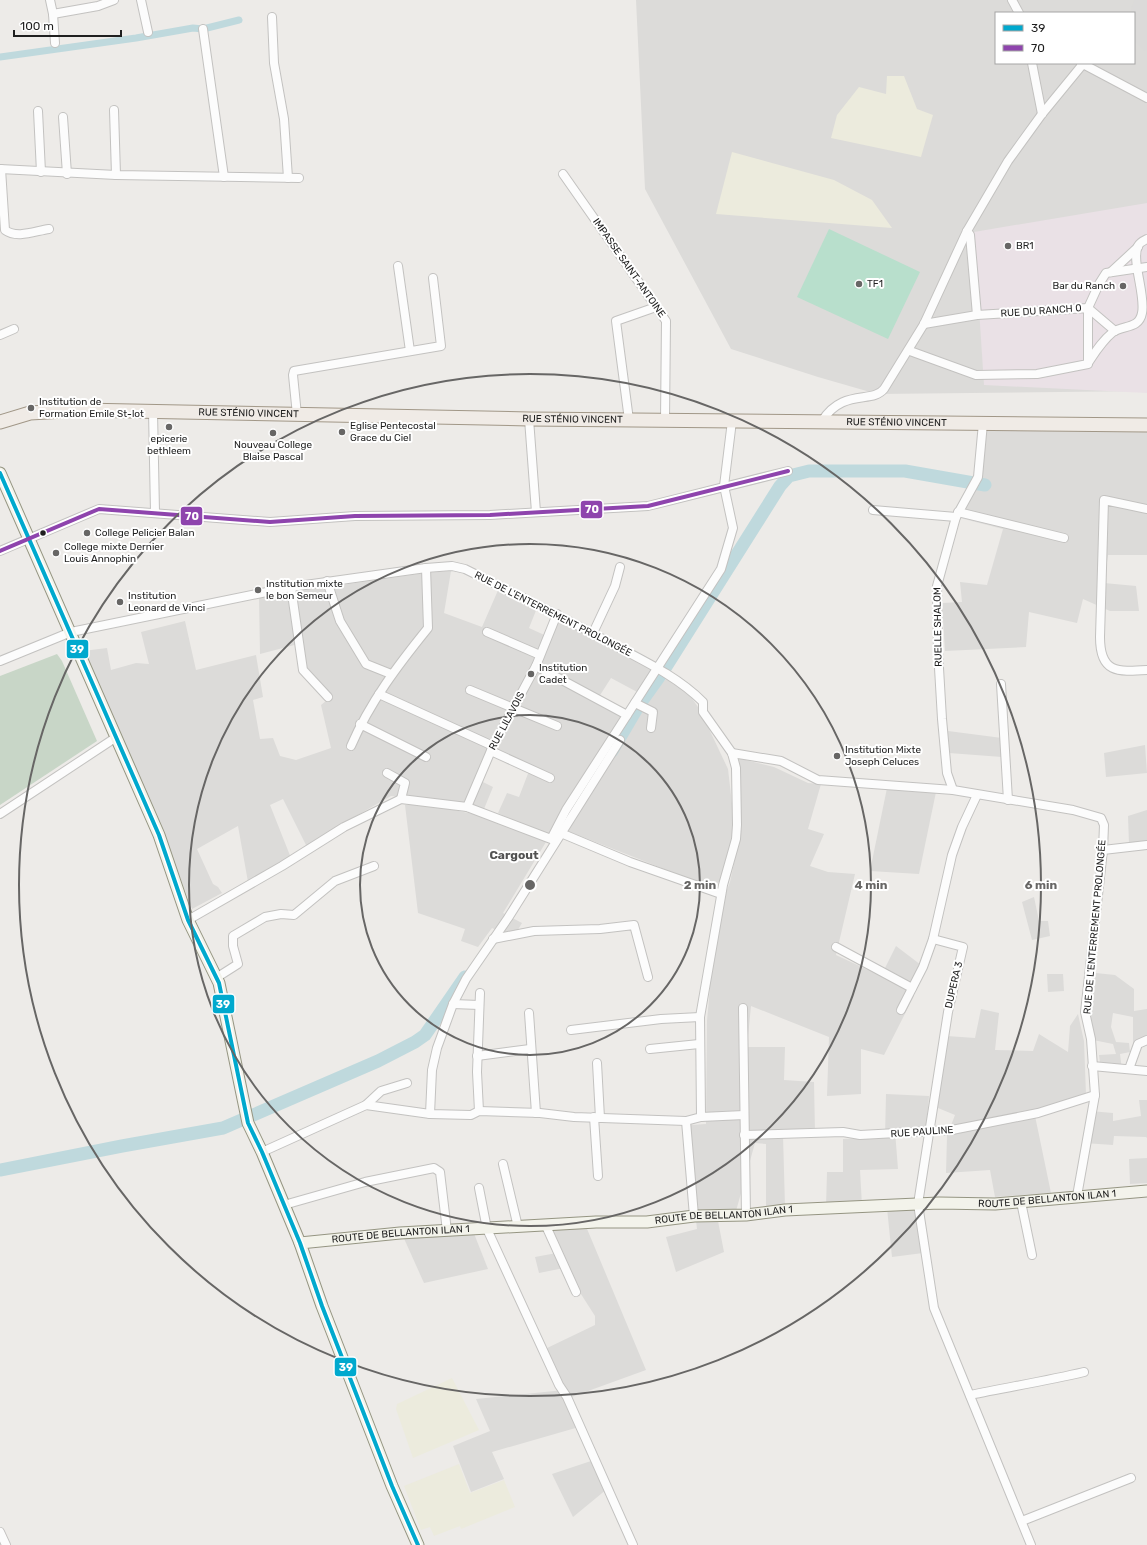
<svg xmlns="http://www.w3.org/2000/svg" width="1147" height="1545" font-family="Rubik,sans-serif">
<rect width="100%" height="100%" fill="#edebe8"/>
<g fill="#dcdbd9" fill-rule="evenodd">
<path d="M 636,0 L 1147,0 L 1147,391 L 877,394 L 818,377 L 731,349 L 645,189 ZM 996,13 L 1134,13 L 1134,63 L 996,63 Z"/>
<polygon points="987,428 1147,429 1147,555 1108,555 1104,583 1136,586 1139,611 1110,611 1083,599 1077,623 1029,612 1026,647 945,651 942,603 962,602 960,582 987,585 1003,529 960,518 980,482"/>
<polygon points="451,571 444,613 482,627 499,588 537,608 529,628 551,638 559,619 653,669 639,693 611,678 595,703 623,718 586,778 547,837 498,813 507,793 519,797 529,771 494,755 481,781 493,787 484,809 433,799 391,796 342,824 307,847 283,799 270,805 291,858 248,882 238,826 197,849 213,884 218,887 222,893 192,909 163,832 83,651 107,648 111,670 136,663 149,664 141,632 185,621 196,670 256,655 263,697 253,700 260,739 273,738 280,756 296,760 331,748 321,705 332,696 306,667 302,643 260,654 259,597 425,573"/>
<polygon points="666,679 689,694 700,710 728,769 734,821 733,839 724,879 710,887 565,830 646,698"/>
<polygon points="948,731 1002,738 1002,757 949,753"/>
<polygon points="1145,745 1147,773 1106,777 1104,753"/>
<polygon points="729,756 774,767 808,783 821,784 808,829 824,834 810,866 828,872 855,874 836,955 881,976 896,946 921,965 911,985 914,996 884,1055 861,1049 861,1094 827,1096 829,1037 751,1006 747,1047 785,1047 784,1080 814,1082 815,1133 783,1135 785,1207 766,1208 766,1144 755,1143 736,1211 696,1214 691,1150 691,1125 706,1124 707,1021 712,963 725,895 730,882 742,826 735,770"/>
<polygon points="887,788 936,792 919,874 870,871"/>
<polygon points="405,805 430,805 492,818 546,842 503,913 522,923 513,938 492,928 478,947 461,941 465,929 418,913"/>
<polygon points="1147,810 1147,842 1129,844 1128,816"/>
<polygon points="1034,897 1039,921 1048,921 1050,936 1032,940 1022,902"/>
<polygon points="1086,972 1115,975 1134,989 1134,1011 1147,1009 1147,1043 1133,1044 1133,1017 1113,1013 1111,1027 1116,1042 1129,1043 1130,1052 1120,1054 1122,1070 1101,1071 1099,1055 1116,1054 1113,1044 1088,1039"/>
<polygon points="1063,974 1064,991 1048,992 1047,974"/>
<polygon points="981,1009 999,1013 995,1050 1033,1051 1039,1034 1068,1052 1070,1026 1078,1014 1084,1041 1086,1095 1034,1111 1051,1193 995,1197 990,1170 946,1173 947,1136 955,1115 938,1108 938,1098 947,1036 975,1038"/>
<polygon points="886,1094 929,1096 926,1130 895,1131 898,1169 860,1170 862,1206 826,1207 827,1172 843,1172 843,1139 885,1137"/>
<polygon points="1139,1100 1147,1100 1147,1138 1146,1137 1114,1136 1113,1145 1084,1143 1090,1111 1113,1113 1113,1121 1141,1116"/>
<polygon points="1147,1158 1147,1183 1130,1184 1129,1159"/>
<polygon points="915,1207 923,1253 892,1257 887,1208"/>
<polygon points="717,1216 724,1252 676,1272 666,1237 697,1229 696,1220"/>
<polygon points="585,1224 646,1370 566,1399 579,1427 492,1452 504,1479 471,1492 453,1446 490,1431 476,1399 564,1390 545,1349 595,1325 595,1316 579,1291 569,1267 539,1273 535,1257 562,1252 551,1228"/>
<polygon points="473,1231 488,1269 424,1283 402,1234"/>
<polygon points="594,1460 607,1489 573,1517 552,1474"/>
</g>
<polygon fill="#eae1e6" points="1147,203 1147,393 984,385 974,232"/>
<polygon fill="#dbdad9" points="1134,0 1147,0 1147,50 1144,51 1134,41 1134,13 1130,13"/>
<g fill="#ecebdd">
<polygon points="887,76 904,76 917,109 933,115 921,157 831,138 837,115 859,87 886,94"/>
<polygon points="732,152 834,180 872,200 892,228 716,214"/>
<polygon points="452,1378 479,1430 413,1458 396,1409 397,1404"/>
<polygon points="459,1464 470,1493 504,1480 515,1507 461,1529 460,1526 434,1536 430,1527 421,1530 404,1486"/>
</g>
<polygon fill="#c8d6c7" points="57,654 62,661 97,741 0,805 0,676"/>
<polygon fill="#b8dfcc" points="829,229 920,272 888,339 797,297"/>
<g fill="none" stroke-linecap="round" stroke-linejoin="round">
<polyline stroke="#bfd9dd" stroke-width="7" points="0,57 136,38 193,28 203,29 239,20"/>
<g stroke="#bfd9dd" stroke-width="13">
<polyline points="612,751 639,705 662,673 780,486 789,476 809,471 905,471 985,485"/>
<polyline points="0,1170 122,1146 223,1128 378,1061 415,1042 425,1035 465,977"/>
</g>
<g stroke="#c3c2c0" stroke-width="10">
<g id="street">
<polyline points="50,0 53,14 55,43"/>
<polyline points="141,0 148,32"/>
<polyline points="1012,0 1019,13"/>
<polyline points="53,14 98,6 114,0"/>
<polyline points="272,17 274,63 284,119 288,178"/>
<polyline points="203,29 224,177"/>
<polyline points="1032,63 1042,114"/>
<polyline points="1081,63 1147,98"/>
<polyline points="114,110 116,175"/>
<polyline points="38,111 41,172"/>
<polyline points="63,117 67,174"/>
<polyline points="0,169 116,175 299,178"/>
<path d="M 1,169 L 5,230 C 17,239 35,231 49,229"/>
<polyline points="563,174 666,321 665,420"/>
<polyline points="967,231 970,235 977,315"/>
<polyline points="398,266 410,351"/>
<polyline points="1111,272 1138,247"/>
<polyline points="1115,331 1088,308 1099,284 1106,273 1147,267"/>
<polyline points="0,335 14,329"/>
<polyline points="910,351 976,375 1037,374 1088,364 1088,308 977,315 924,324"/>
<path d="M 1088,363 C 1096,351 1102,341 1113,332 C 1124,325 1139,329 1142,313 C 1146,296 1131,260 1138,246 C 1140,242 1143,241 1147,239"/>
<polyline points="153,411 155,512"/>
<polyline points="297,415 293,375 294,371 441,346 433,278"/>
<polyline points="529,419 536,512"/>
<polyline points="629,420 616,321 656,307"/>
<path d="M 822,421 C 843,388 872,404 884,389 L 924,324 L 967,231 L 1008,161 L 1042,114 L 1083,64"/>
<path d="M 1147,509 L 1104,500 L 1100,637 C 1100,673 1117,672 1147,670"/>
<polyline points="873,510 956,517"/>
<polyline points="958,512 1064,538"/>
<polyline points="0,551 99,509 270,522 355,516 490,515 648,506 788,471"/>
<polyline points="327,581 340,621 366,664 391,674"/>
<polyline points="291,587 303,670 328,697"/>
<polyline points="487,632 540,655"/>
<polyline points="593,633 615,586 620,567"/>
<path d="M 0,661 L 71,632 L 291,587 L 426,568 L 452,566 L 465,569 C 515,594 565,618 614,645 C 646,662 678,677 703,702 L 703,712 L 732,753 L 736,768 L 737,825 L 736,839 L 723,885 L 700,1017 L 701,1117 L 686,1121 L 694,1216"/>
<polyline points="536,666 627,715"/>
<polyline points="1001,684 1008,800"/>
<polyline points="470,690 557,726"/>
<polyline points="379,694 493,746"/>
<polyline points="635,703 653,712 651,728"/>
<polyline points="360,724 426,757"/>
<path d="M 351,746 C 370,702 398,665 428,628 L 426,568"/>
<polyline points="491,751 550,778"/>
<polyline points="732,753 781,761 818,780 953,790 1073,810 1101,818 1104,825 1103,850 1085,1012 1091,1039 1095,1095 1077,1196"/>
<polyline points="387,773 405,783 401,799"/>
<polyline points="953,790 947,773 942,719 938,651 937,586 956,517 978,477 983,423"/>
<polyline points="977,795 962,827 952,855 933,939 963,947 948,1012 918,1204 934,1308 1031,1545"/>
<polyline points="467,807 493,746 536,666 557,614"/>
<polyline points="0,814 115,738"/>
<polyline points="556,831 630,862 721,894"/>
<polyline points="1103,850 1147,845"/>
<polyline points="188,920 282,866 344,827 401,799 467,807 551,839 566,810 721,569 733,528 724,486 732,421"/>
<polyline points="493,939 534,931 600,929 634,925 648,977"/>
<polyline points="836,947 912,988"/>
<polyline points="216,978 238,964 233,946 233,936 265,917 281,914 294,915 335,881 374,866"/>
<polyline points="453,1004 479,1005"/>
<polyline points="743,1008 746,1215"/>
<polyline points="901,1010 923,967 933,939"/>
<polyline points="529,1013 536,1113"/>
<polyline points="571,1030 661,1019 700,1017"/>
<polyline points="650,1049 699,1044"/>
<polyline points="477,1056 530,1049"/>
<polyline points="597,1063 600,1118"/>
<polyline points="1092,1066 1147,1071"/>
<polyline points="1129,1069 1138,1044 1147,1040"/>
<polyline points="366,1105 381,1091 407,1083"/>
<polyline points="479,1111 477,1072 480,993"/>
<polyline points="430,1114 432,1070 437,1048 453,1004 466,979 508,918 620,740"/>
<polyline points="594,1117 598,1176"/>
<polyline points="701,1117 744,1115"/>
<polyline points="744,1135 843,1132 860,1135 952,1130 1038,1113 1095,1095"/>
<polyline points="262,1152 366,1105 430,1114 471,1115 479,1111 540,1113 574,1117 686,1121"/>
<polyline points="503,1164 518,1227"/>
<polyline points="479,1188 487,1229 559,1385 567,1397 633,1545"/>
<polyline points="1021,1202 1032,1255"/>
<polyline points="284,1205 365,1182 434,1168 440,1172 447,1231"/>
<polyline points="546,1226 576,1292"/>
<path d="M 970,1395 C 1008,1387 1046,1381 1084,1372"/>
<polyline points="1022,1521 1131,1478"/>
<polyline points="0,1532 6,1545"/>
</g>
</g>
<g stroke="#959582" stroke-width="13">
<g id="secondary">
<polyline points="0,473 159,835 188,920 219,983 248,1123 262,1152 300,1243 322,1306 392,1486 418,1545"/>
<path id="s1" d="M 300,1243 L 400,1233 L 596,1222 L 647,1222 L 694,1216 L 746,1215 L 785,1210 L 939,1203 L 995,1204 L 1147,1191"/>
</g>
</g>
<g stroke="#a19787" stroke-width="15">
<g id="primary">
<path id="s2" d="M 0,422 L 30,413 L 82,410 L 529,419 L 1147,425"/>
</g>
</g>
<use href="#street" stroke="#fcfcfc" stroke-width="8"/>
<use href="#secondary" stroke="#f3f3eb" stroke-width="11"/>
<use href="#primary" stroke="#f0ebe6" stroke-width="13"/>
<g stroke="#fff" stroke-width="7">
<polyline id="bus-1" points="0,473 159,835 188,920 219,983 248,1123 262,1152 300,1243 322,1306 392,1486 418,1545"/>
</g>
<g stroke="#fff" stroke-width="7">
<polyline id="bus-2" points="0,551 99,509 270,522 355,516 490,515 648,506 788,471"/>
</g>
<use href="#bus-1" stroke="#00a9ce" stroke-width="4"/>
<use href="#bus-2" stroke="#8e44ad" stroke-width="4"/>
</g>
<g fill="none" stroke="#676665" stroke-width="2">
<circle cx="530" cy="885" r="170"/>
<circle cx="530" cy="885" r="341"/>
<circle cx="530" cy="885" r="511"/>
</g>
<g fill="#676665" stroke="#fff" stroke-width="1.5">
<circle cx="1008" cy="246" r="4"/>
<circle cx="859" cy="284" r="4"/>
<circle cx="1123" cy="286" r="4"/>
<circle cx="31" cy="408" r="4"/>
<circle cx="169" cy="427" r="4"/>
<circle cx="342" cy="432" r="4"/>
<circle cx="273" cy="433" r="4"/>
<circle cx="87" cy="533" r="4"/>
<circle cx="56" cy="553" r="4"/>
<circle cx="258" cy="590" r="4"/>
<circle cx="120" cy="602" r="4"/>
<circle cx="531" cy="674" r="4"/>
<circle cx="837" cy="756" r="4"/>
</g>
<circle fill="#1f1f1f" stroke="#fff" stroke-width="1.5" cx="43" cy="533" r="3.5"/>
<g text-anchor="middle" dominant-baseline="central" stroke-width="4" stroke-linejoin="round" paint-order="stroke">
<g font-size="10" fill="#1f1f1f" stroke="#fff" text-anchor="start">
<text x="1016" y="246">BR1</text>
<text x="867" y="284">TF1</text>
<text x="1115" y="286" text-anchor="end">Bar du Ranch</text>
<text x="39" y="402">Institution de<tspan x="39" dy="12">Formation Emile St-lot</tspan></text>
<text x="350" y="426">Eglise Pentecostal<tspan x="350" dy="12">Grace du Ciel</tspan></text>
<text x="169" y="439" text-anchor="middle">epicerie<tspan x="169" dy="12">bethleem</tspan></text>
<text x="273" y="445" text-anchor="middle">Nouveau College<tspan x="273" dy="12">Blaise Pascal</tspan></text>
<text x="95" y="533">College Pelicier Balan</text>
<text x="64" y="547">College mixte Dernier<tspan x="64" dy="12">Louis Annophin</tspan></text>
<text x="266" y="584">Institution mixte<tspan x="266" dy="12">le bon Semeur</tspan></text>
<text x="128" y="596">Institution<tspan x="128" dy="12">Leonard de Vinci</tspan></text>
<text x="539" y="668">Institution<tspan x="539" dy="12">Cadet</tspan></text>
<text x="845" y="750">Institution Mixte<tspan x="845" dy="12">Joseph Celuces</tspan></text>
</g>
<g font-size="10" fill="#1f1f1f" stroke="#fff">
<text transform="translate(629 268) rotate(55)">IMPASSE SAINT-ANTOINE</text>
<text transform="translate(1041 311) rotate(-4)">RUE DU RANCH 0</text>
<text stroke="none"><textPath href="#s2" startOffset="250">RUE STÉNIO VINCENT</textPath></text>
<text stroke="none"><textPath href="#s2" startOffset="574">RUE STÉNIO VINCENT</textPath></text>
<text stroke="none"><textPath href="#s2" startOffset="898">RUE STÉNIO VINCENT</textPath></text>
<text transform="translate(553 614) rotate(27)">RUE DE L'ENTERREMENT PROLONGÉE</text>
<text transform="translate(938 627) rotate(-91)">RUELLE SHALOM</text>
<text transform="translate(507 721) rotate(-62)">RUE LILAVOIS</text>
<text transform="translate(1095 927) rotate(-85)">RUE DE L'ENTERREMENT PROLONGÉE</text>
<text transform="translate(954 985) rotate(-77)">DUPERA 3</text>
<text transform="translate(922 1132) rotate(-4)">RUE PAULINE</text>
<text stroke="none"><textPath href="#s1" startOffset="749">ROUTE DE BELLANTON ILAN 1</textPath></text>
<text stroke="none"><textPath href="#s1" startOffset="425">ROUTE DE BELLANTON ILAN 1</textPath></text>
<text stroke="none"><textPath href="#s1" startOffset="101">ROUTE DE BELLANTON ILAN 1</textPath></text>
</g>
<g font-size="12" font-weight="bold" fill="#525252" stroke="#fff">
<text x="514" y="855">Cargout</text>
</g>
</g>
<circle cx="530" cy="885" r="6" fill="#676665" stroke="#fff" stroke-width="2"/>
<g font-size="12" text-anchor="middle" font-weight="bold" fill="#676665" stroke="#fff" stroke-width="4" stroke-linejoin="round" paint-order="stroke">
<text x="700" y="889">2 min</text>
<text x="871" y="889">4 min</text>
<text x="1041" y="889">6 min</text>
</g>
<g stroke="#fff" stroke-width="1.5">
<rect x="580" y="500" width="23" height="19" rx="4" fill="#8e44ad"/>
<rect x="180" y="506" width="23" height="20" rx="4" fill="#8e44ad"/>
<rect x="66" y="639" width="23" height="20" rx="4" fill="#00a9ce"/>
<rect x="212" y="994" width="23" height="20" rx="4" fill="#00a9ce"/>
<rect x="334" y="1357" width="23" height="20" rx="4" fill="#00a9ce"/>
</g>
<g font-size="11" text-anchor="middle" font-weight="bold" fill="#fff">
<text x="592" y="513">70</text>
<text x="192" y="520">70</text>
<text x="77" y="653">39</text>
<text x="223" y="1008">39</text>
<text x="346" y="1371">39</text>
</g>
<rect x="995" y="12" width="140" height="52" fill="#ffffff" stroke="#a5a5a5"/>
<rect x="1003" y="25" width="20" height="6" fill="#00a9ce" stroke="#a5a5a5"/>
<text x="1031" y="32" font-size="12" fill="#1f1f1f">39</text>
<rect x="1003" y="45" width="20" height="6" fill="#8e44ad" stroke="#a5a5a5"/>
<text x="1031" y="52" font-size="12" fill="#1f1f1f">70</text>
<path d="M14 30v6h107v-6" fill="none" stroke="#1f1f1f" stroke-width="2"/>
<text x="20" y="30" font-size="12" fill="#1f1f1f" stroke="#ffffff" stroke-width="3" paint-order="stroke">100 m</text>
</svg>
